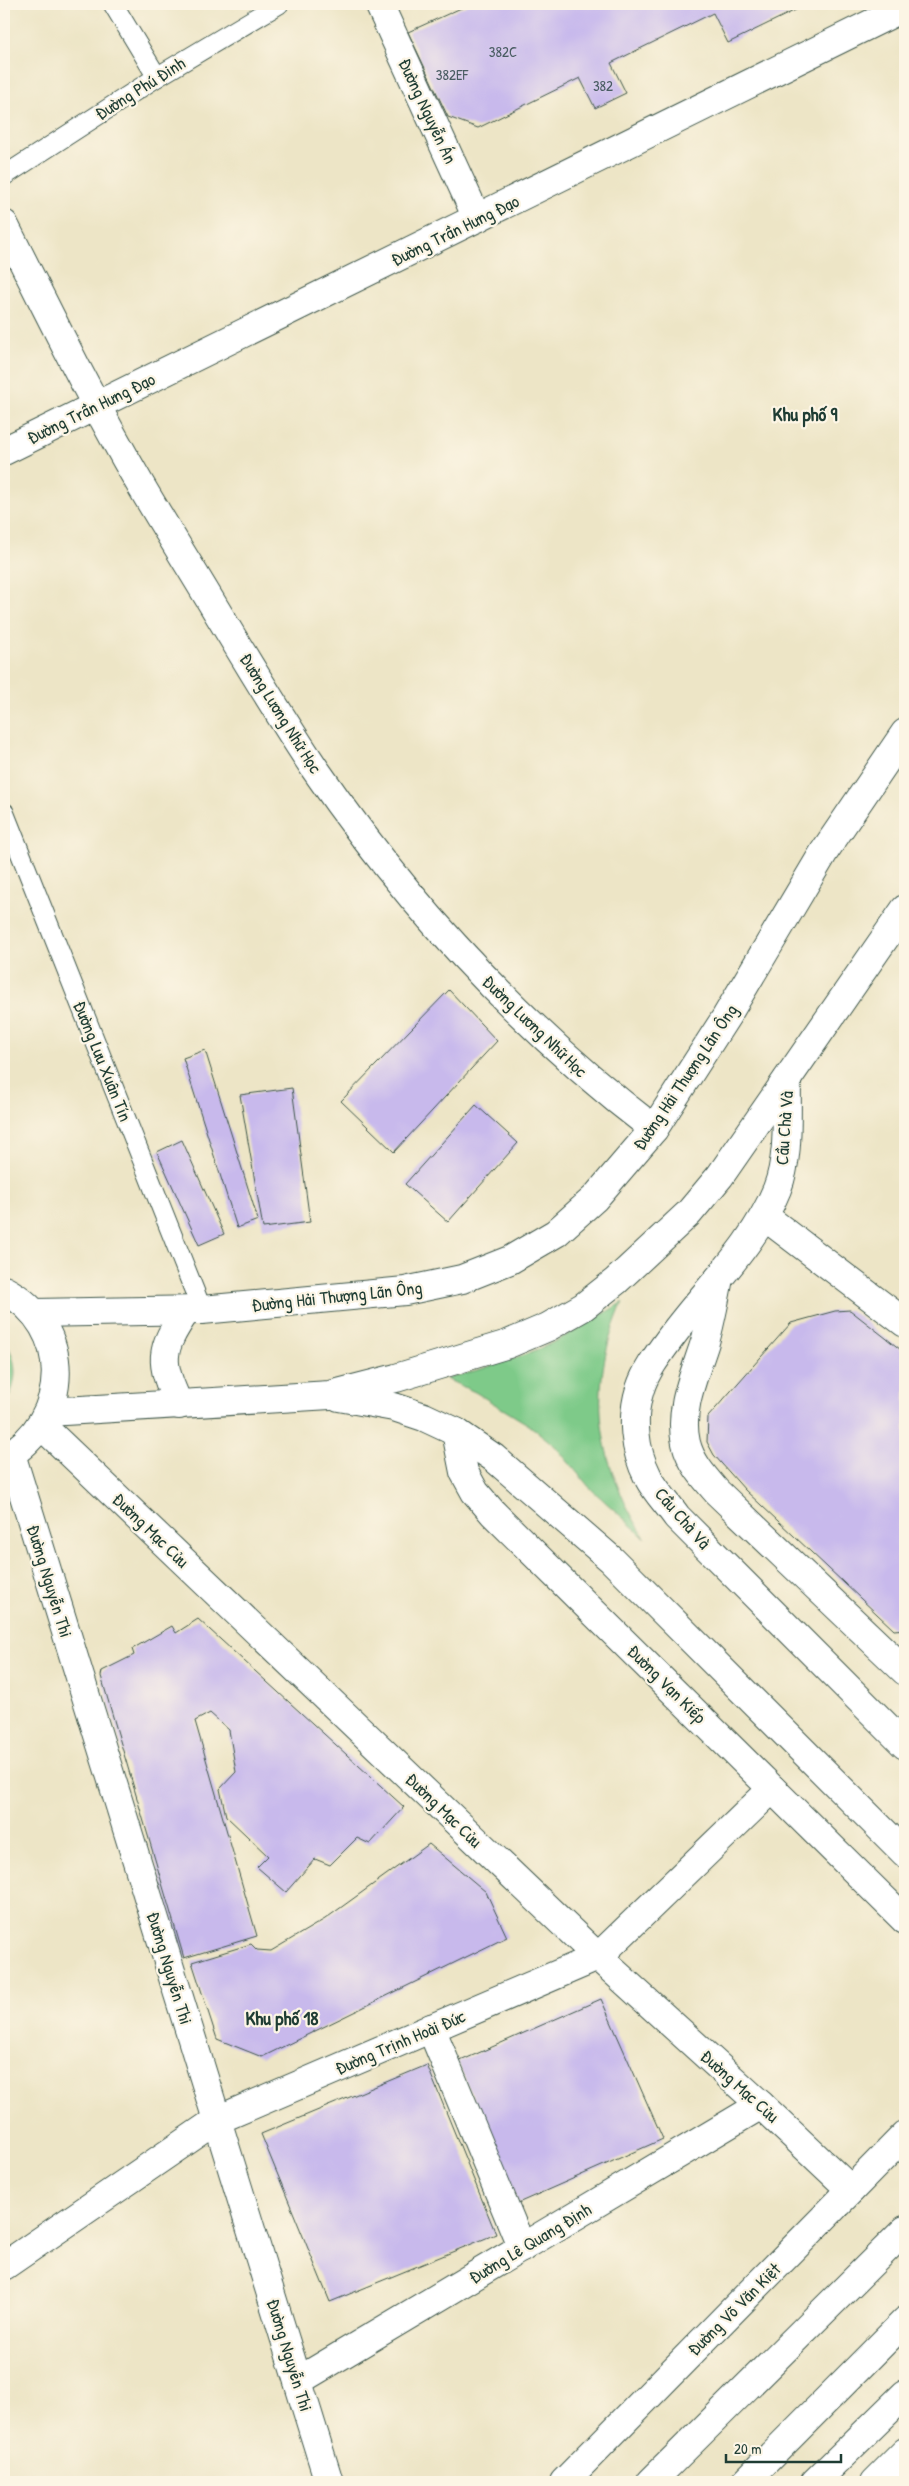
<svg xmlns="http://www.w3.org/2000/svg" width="909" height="2486" font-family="'Patrick Hand',sans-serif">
<rect width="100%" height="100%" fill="#fcf5e5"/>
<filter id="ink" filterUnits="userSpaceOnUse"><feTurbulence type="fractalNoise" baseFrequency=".02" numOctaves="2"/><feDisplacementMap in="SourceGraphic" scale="10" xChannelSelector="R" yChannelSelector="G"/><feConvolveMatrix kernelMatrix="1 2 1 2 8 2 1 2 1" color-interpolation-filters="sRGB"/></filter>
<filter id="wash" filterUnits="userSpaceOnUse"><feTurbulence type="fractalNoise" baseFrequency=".0096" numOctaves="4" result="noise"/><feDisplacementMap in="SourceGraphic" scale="20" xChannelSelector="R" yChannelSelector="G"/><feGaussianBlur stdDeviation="1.12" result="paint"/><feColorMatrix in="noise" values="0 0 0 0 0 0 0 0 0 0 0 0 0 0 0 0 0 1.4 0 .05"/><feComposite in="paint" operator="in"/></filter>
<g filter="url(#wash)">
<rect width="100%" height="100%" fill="#ede5c6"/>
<g fill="#7eca89" stroke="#4e845e">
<path d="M 623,1302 C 586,1386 596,1462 645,1538 L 590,1488 L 554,1445 L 529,1425 L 475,1392 L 446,1379 C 478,1370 510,1361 541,1348 C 570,1335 596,1318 623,1302 Z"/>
<path d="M 4,1340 C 19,1361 18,1385 4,1405 Z"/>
</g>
<g id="blocks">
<g fill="#c8b9ec">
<polygon points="470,4 808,4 728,43 713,13 611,63 626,93 595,108 580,78 478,128 448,117 408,32"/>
<polygon points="449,990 497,1041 394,1152 341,1101"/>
<polygon points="205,1050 258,1220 237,1228 183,1058"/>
<polygon points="292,1088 310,1222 263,1228 240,1095"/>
<polygon points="476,1105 518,1143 448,1222 405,1184"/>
<polygon points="182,1140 224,1234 199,1245 157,1152"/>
<polygon points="850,1310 905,1353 905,1629 894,1630 745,1490 714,1455 707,1442 708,1417 791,1323 835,1311"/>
<polygon points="198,1619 404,1807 370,1844 357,1838 330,1865 315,1859 286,1892 257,1867 268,1856 226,1816 220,1789 236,1772 229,1730 210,1713 195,1721 257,1936 184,1958 101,1676 102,1671 134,1655 132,1649 172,1626 176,1633"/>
<polygon points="429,1844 486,1892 507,1937 262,2057 217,2039 192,1962 251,1944 257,1950 271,1951 325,1919"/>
<polygon points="601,1999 663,2139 518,2203 458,2062"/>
<polygon points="427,2065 496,2234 330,2302 261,2134"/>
</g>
</g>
</g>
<g filter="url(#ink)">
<use href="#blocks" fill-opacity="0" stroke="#3e564a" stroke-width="1"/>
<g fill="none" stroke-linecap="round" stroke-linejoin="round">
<g stroke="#3e564a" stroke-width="21">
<g id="service">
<polyline points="113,4 157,77"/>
<polyline points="4,176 157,77 279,4"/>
<polyline points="4,812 202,1310"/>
</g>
</g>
<g stroke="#3e564a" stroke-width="30">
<g id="minor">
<polyline points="379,4 477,218"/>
<path d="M 719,1278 C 715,1299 711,1321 705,1342 C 695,1374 678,1409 686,1443 C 691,1463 704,1477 717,1492 L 905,1671"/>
<polyline points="456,1432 464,1472 475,1492 493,1513 905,1920"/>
<polyline points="431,2028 522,2248"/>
<polyline points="4,2266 217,2120 598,1957 772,1789"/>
<polyline points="298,2381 761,2105"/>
</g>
</g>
<g stroke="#3e564a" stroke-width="30">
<g id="tertiary">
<path d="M 4,224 C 48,311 91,400 140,484 C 165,527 191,568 216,610 C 248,663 280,717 315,769 C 409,906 522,1028 654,1129"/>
<polyline points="764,1216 905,1323"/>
<polyline points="41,1425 598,1957 761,2105 851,2190"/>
<polyline points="11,1454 329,2482"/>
</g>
</g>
<g stroke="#3e564a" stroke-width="30">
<polyline id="secondary" points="4,451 905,7"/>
</g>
<g stroke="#3e564a" stroke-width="30">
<g id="primary">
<path d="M 787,1080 C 786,1115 790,1156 777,1189 C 754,1246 707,1288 671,1337 C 660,1352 646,1370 640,1389 C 631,1417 634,1450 648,1477 C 655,1491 668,1504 677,1517 L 905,1745"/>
<path d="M 4,1290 C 74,1326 72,1420 4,1458"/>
<polyline points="34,1313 202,1310 405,1291 462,1279 510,1260 556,1233 595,1198 654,1129 726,1017 824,852 905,733"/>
<polyline points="339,1397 394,1407 424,1417 456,1432 494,1458 612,1560 905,1853"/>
<path d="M 179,1405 C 159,1361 159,1351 186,1311"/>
<polyline points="48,1412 330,1395 396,1378 508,1344 548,1327 583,1307 616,1281 689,1213 720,1176 905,909"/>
<polyline points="564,2482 905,2135"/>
<polyline points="815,2482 905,2394"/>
<polyline points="875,2482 905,2452"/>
</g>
</g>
<g stroke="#3e564a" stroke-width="30">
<g id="trunk">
<polyline points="651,2482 905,2230"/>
<polyline points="745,2482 905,2321"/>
</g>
</g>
<use href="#service" stroke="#fff" stroke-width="19"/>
<use href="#minor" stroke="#fff" stroke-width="28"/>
<use href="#tertiary" stroke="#fff" stroke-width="28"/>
<use href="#secondary" stroke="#fff" stroke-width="28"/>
<use href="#primary" stroke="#fff" stroke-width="28"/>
<use href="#trunk" stroke="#fff" stroke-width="28"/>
</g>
</g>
<g text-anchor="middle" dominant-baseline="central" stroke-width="4.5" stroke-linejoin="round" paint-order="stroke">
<g font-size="15" fill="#495c62">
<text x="503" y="51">382C</text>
<text x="452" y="74">382EF</text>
<text x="603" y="85">382</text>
</g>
<g font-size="18" fill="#1f3d34" stroke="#fcf5e5">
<text transform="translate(140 88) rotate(-32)">Đường Phú Đinh</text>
<text transform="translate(428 111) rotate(65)">Đường Nguyễn Án</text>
<text transform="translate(455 230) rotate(-26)">Đường Trần Hưng Đạo</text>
<text transform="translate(91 408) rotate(-26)">Đường Trần Hưng Đạo</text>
<text transform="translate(281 713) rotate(58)">Đường Lương Nhữ Học</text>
<text transform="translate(535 1026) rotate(44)">Đường Lương Nhữ Học</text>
<text transform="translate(103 1061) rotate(68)">Đường Lưu Xuân Tín</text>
<text transform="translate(685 1077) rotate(-56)">Đường Hải Thượng Lãn Ông</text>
<text transform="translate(784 1128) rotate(-86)">Cầu Chà Và</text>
<text transform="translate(337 1296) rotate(-6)">Đường Hải Thượng Lãn Ông</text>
<text transform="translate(683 1518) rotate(49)">Cầu Chà Và</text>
<text transform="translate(151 1530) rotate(44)">Đường Mạc Cửu</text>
<text transform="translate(50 1581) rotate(73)">Đường Nguyễn Thi</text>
<text transform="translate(667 1684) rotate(45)">Đường Vạn Kiếp</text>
<text transform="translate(444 1810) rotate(44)">Đường Mạc Cửu</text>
<text transform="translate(170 1968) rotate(73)">Đường Nguyễn Thi</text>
<text transform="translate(400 2042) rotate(-23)">Đường Trịnh Hoài Đức</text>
<text transform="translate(740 2086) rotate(42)">Đường Mạc Cửu</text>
<text transform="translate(530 2243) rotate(-31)">Đường Lê Quang Định</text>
<text transform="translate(734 2309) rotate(-45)">Đường Võ Văn Kiệt</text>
<text transform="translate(290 2355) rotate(73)">Đường Nguyễn Thi</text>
</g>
<g font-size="19" font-weight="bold" fill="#1f3d34" stroke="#fcf5e5">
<text x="805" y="414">Khu phố 9</text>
<text x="282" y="2018">Khu phố 18</text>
</g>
</g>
<rect width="909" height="2486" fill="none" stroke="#fcf5e5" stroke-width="20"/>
<path d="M726 2454v8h115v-8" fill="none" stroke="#1f3d34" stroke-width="2.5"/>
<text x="734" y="2454" font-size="15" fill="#1f3d34" stroke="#fcf5e5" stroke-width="4" paint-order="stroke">20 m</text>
</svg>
